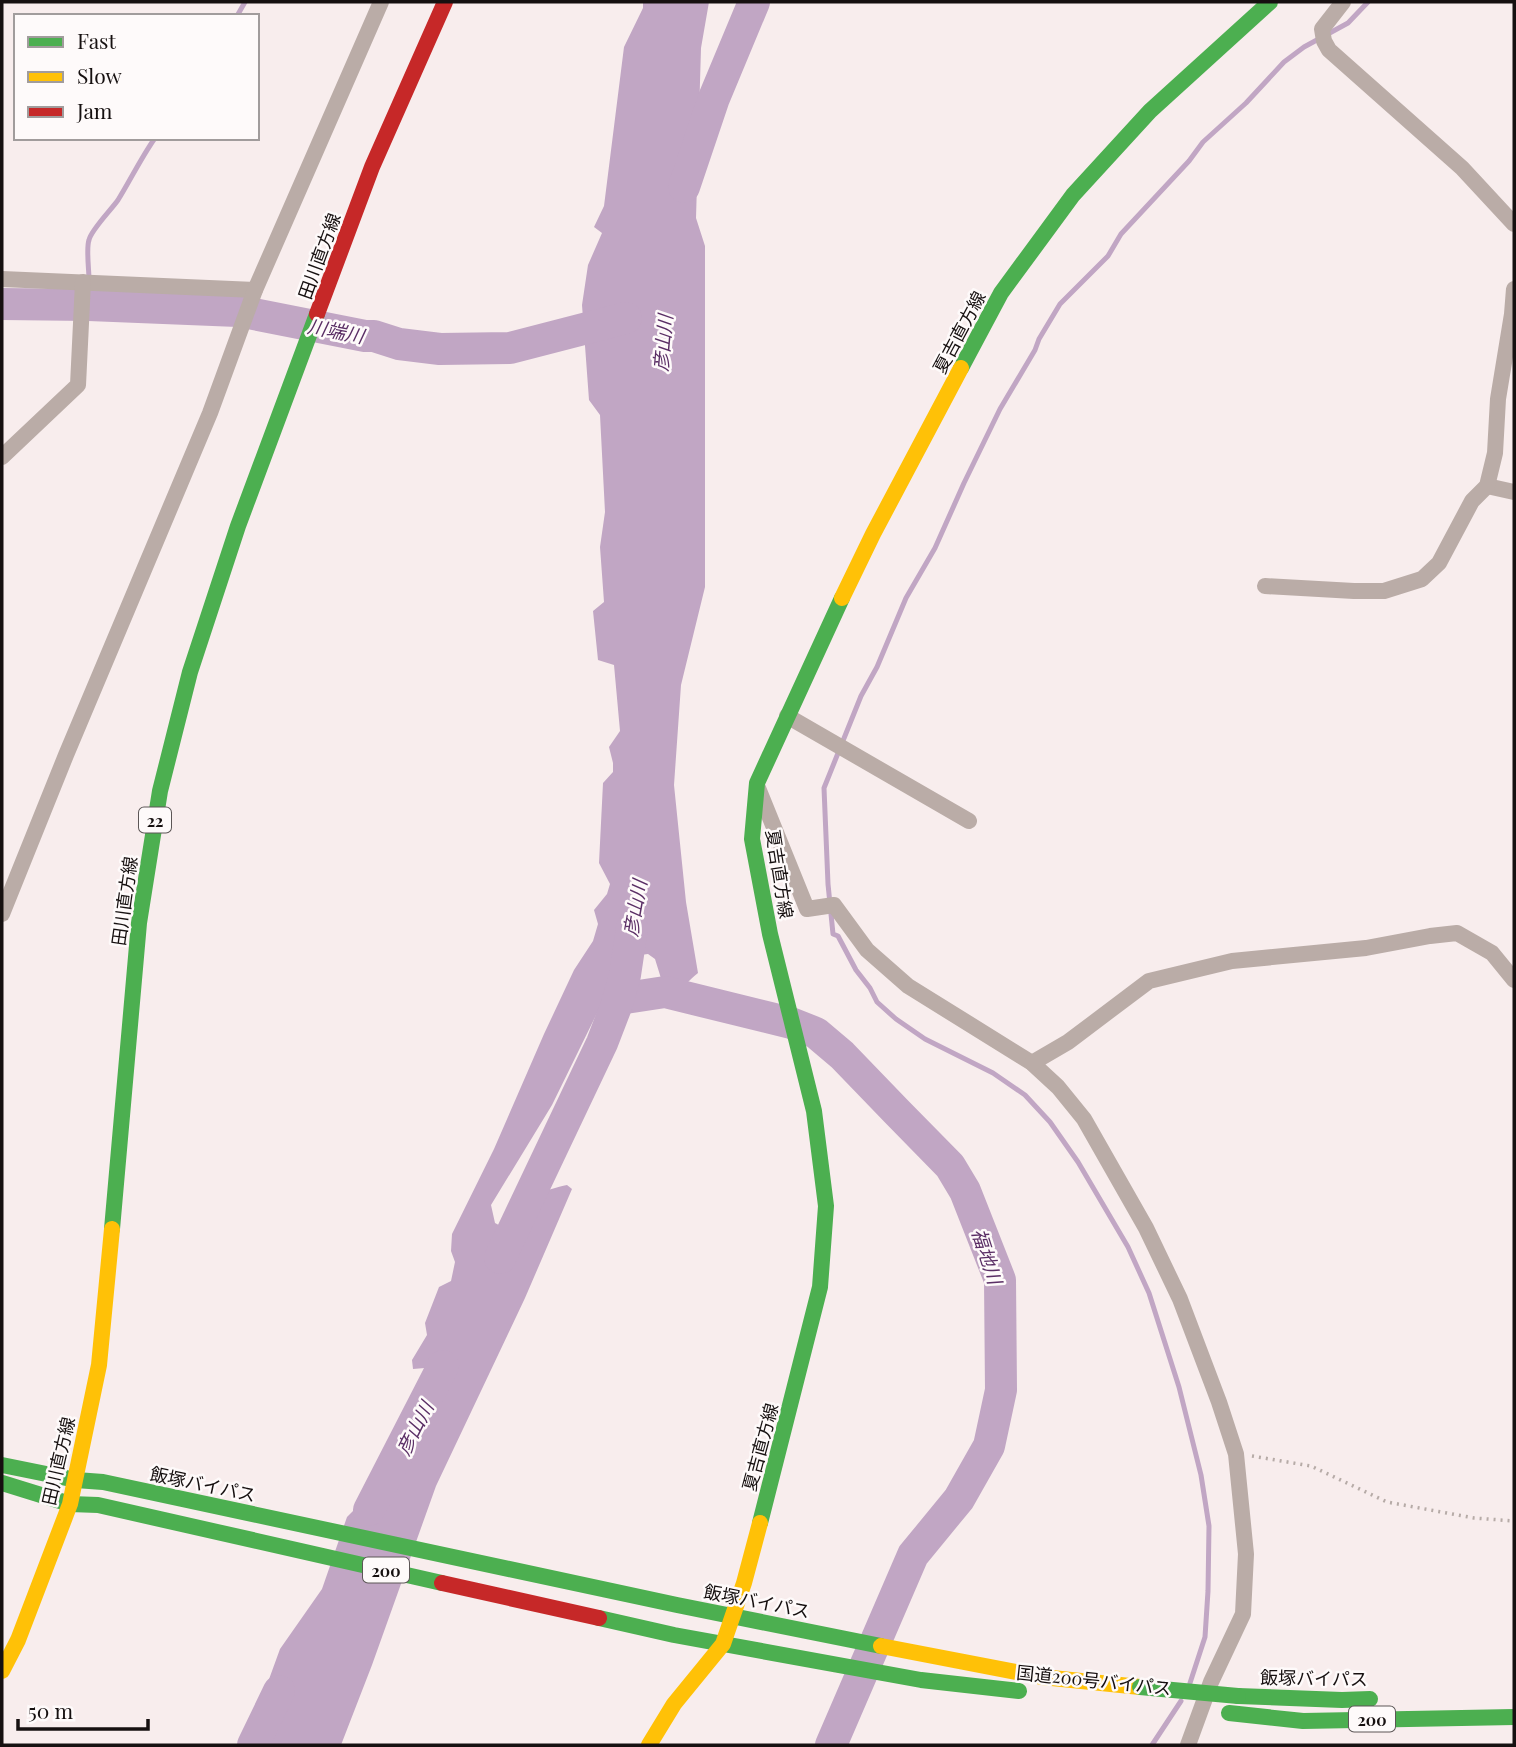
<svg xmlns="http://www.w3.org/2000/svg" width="1516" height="1747" font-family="'Playfair Display','Noto Sans JP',serif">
<rect width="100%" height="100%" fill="#f8eded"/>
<path fill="#c1a6c4" d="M 643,2 L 709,2 L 701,48 L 696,218 L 705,246 L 705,587 L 681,685 L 674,785 L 686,902 L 698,973 C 688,981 678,995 664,988 L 655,959 L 648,954 L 640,955 L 632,961 L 603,1001 L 552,1105 L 491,1205 L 495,1223 C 499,1225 502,1227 505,1228 C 516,1230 530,1204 536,1198 C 543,1190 558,1187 567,1185 L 572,1189 L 525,1298 L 436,1486 L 372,1665 L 341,1745 L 258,1745 L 264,1693 L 280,1649 L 322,1589 L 347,1517 L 370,1494 L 380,1476 L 398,1466 L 444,1356 L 439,1352 L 431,1357 L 425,1368 L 413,1369 L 412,1360 L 427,1335 L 425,1323 L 439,1287 L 451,1281 L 455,1262 L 451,1251 L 452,1234 L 494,1149 L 544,1034 L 574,970 L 593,941 L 598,924 L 594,910 L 607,894 L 610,884 L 599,863 L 603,783 L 613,772 L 613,763 L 609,747 L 620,731 L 614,665 L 598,660 L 593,611 L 604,602 L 600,547 L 605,512 L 600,415 L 589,400 L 582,305 L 588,265 L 602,233 L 594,227 L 604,206 L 624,47 L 643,8 Z"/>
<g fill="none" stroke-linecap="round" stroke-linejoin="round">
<g stroke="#c1a6c4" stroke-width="5">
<polyline points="237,16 245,2"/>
<path d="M 89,279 C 89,270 86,248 89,240 C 91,230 111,210 118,200 C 131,179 141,158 155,138"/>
<polyline points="1190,1683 1205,1637 1208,1591 1209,1526 1201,1475 1179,1387 1149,1293 1128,1247 1078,1162 1050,1122 1025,1095 993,1073 925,1039 896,1019 877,1002 870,988 856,970 838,936 833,934 828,884 824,788 861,696 877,667 906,598 935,548 964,483 1000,409 1035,350 1039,339 1060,304 1108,256 1121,234 1189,161 1203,142 1246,103 1284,62 1304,47 1348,23 1368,2"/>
<polyline points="1152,1745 1181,1701"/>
</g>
<g stroke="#c1a6c4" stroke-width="32">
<polyline points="684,187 714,98 754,2"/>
<polyline points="2,304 89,305 238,311 365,336 374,336 399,344 440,349 510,348 626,318"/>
<polyline points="619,999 665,992 791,1023 816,1033 842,1055 897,1112 950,1166 965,1191 1000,1280 1001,1390 989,1446 959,1499 913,1555 831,1745"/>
<polyline points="500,1258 602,1043 617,1004 625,975 632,928"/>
<polyline points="369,1510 443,1366"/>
<polyline points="253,1745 279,1691"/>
</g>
<polyline stroke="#b6aba7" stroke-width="3.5" stroke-dasharray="2 5" stroke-linecap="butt" points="1252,1456 1311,1466 1387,1502 1474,1518 1514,1521"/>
<g stroke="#baaca7" stroke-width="16">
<polyline points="1343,2 1322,29 1324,41 1329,50 1462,168 1514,224"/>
<polyline points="2,279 255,290"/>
<polyline points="2,457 78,385 83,282"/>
<polyline points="1487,486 1514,492"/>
<polyline points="1265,586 1354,591 1384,591 1422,579 1439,563 1472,501 1487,486 1495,453 1498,399 1512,314 1514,289"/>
<polyline points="787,716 969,821"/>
<polyline points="758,788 807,909 834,905 867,950 908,986 1032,1063 1058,1087 1084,1119 1146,1228 1180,1299 1219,1402 1236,1454 1246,1554 1243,1614 1211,1682 1188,1745"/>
<polyline points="2,914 66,755 210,413 255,290 381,2"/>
<polyline points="1032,1063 1068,1042 1149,981 1232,961 1366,948 1430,936 1457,933 1492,953 1514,980"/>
</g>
<g stroke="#4caf50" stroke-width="16">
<polyline points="961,368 1001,293 1073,195 1150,111 1270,2"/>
<polyline points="112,1229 139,923 160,791 190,672 238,526 317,314"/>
<polyline points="2,1465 76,1480 103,1482 677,1605 881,1646"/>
<polyline points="2,1483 70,1504 98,1505 442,1583"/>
<polyline points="760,1523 820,1287 826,1206 814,1111 770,934 752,839 757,783 842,598"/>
<polyline points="599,1618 674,1635 921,1680 1019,1691"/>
<polyline points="1238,1696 1342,1700 1370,1699"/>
<polyline points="1229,1713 1303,1721 1514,1717"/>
</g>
<g stroke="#ffc107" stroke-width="16">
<polyline points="842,598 873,534 961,368"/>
<polyline points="881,1646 1042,1677 1140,1687"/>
<polyline points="2,1671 18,1640 70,1504 99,1365 112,1229"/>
<polyline points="649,1745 674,1704 723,1644 744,1583 760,1523"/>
</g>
<g stroke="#c62828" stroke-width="16">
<polyline points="317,314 372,167 445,2"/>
<polyline points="442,1583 599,1618"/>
</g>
<polyline stroke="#4caf50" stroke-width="16" points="1140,1687 1238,1696"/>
</g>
<g text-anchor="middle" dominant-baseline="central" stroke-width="5" stroke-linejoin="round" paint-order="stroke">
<g fill="#fefafa" stroke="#5c5656" stroke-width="2">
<rect x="139" y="807.5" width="32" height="25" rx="5"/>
<rect x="363" y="1557.5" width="46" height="25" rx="5"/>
<rect x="1349" y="1706.5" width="46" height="25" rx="5"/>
</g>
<g font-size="16" font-weight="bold" fill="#161010">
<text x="155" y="820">22</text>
<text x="386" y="1570">200</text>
<text x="1372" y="1719">200</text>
</g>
<g font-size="18" fill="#161010" stroke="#fefafa">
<text transform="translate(319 256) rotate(-70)">田川直方線</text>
<text transform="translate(959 332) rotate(-62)">夏吉直方線</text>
<text transform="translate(780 874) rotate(81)">夏吉直方線</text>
<text transform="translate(124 901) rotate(-82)">田川直方線</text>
<text transform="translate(760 1447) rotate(-75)">夏吉直方線</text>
<text transform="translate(58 1461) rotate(-77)">田川直方線</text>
<text transform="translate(203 1484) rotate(12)">飯塚バイパス</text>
<text transform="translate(757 1601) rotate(11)">飯塚バイパス</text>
<text transform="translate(1314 1678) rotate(1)">飯塚バイパス</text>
<text transform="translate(1094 1680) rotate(6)">国道200号バイパス</text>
</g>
<g font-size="19" font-style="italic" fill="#5a2e65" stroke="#fefafa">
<text transform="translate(336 330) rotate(11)">川端川</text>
<text transform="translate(662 343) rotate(-85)">彦山川</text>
<text transform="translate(634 908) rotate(-80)">彦山川</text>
<text transform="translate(988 1256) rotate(72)">福地川</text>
<text transform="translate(414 1428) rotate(-63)">彦山川</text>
</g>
</g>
<rect width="1516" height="1747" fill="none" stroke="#161010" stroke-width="7"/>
<rect x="14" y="14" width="245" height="126" fill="#fefafa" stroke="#a19c9c" stroke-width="2"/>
<rect x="28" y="37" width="35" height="10" fill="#4caf50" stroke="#a19c9c" stroke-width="2"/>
<text x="77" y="49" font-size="21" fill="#161010">Fast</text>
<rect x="28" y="72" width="35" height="10" fill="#ffc107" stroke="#a19c9c" stroke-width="2"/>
<text x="77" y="84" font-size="21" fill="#161010">Slow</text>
<rect x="28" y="107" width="35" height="10" fill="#c62828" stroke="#a19c9c" stroke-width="2"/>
<text x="77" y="119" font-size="21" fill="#161010">Jam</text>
<path d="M18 1719v10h130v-10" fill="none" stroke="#161010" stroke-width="3.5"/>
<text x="28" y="1719" font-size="21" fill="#161010" stroke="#fefafa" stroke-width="5" paint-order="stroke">50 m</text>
</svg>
